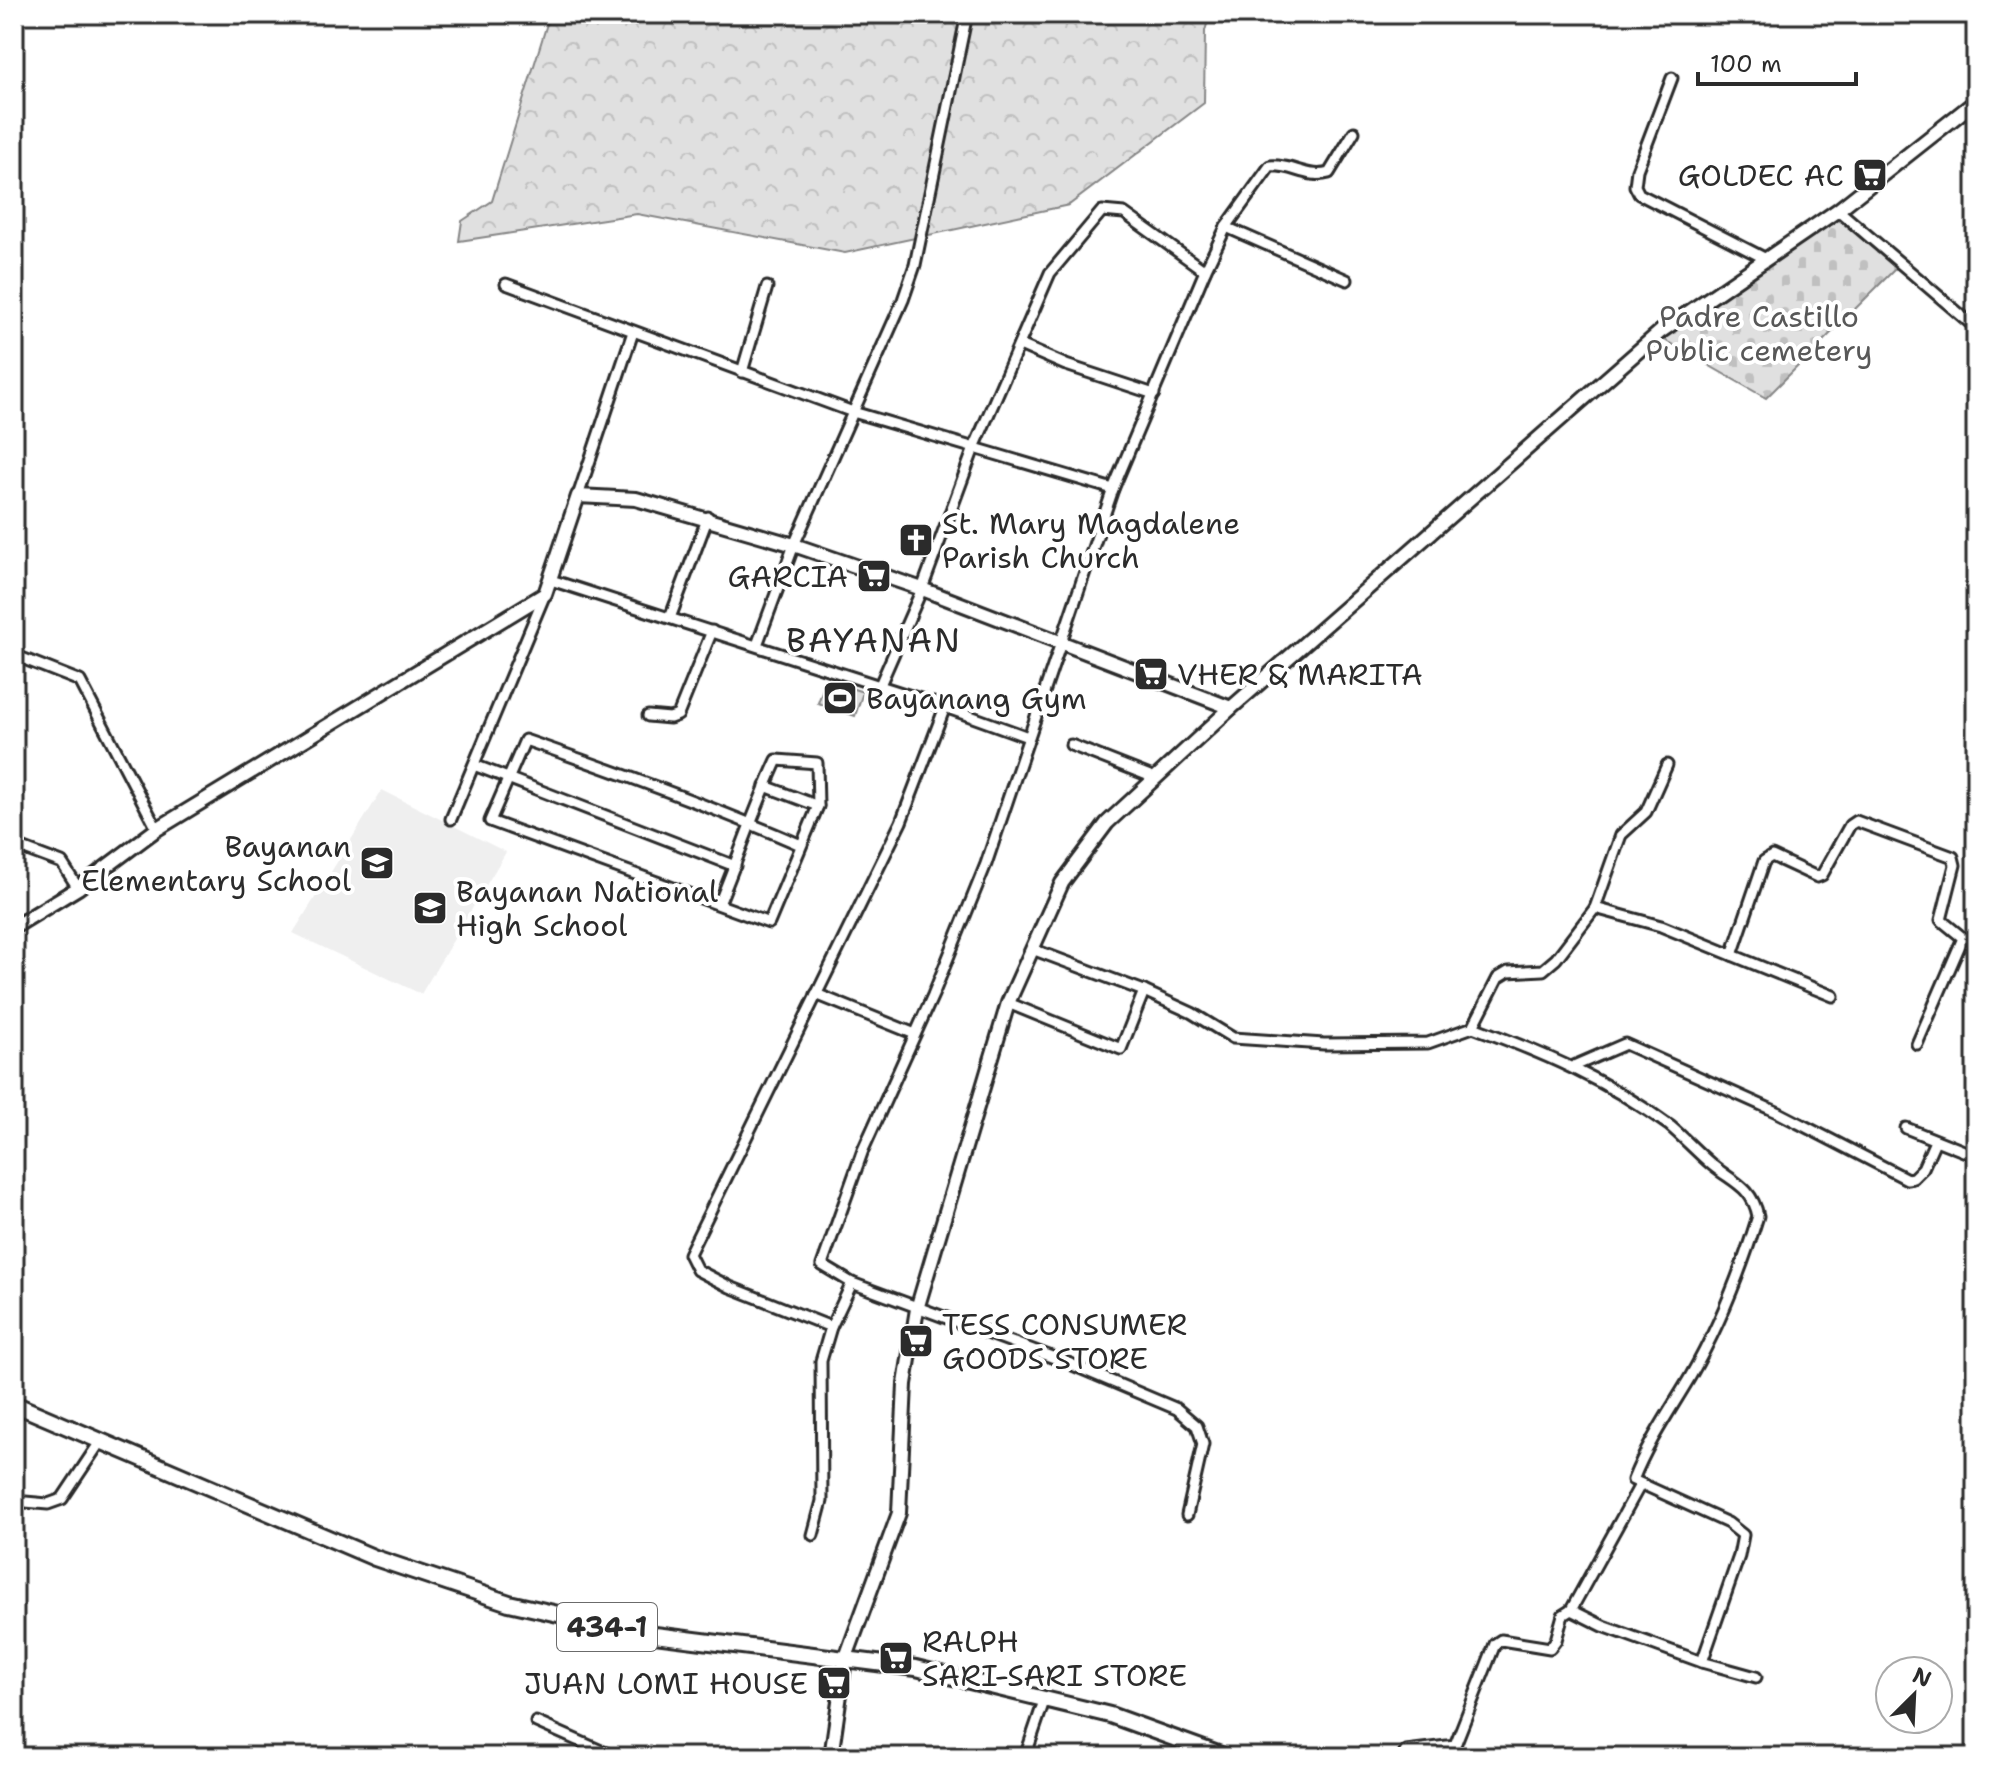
<svg xmlns="http://www.w3.org/2000/svg" width="1990" height="1771" font-family="'Shantell Sans',sans-serif">
<defs>
<pattern id="forest-crowns" width="20" height="18" patternUnits="userSpaceOnUse" patternTransform="scale(2)"><rect width="20" height="18" fill="#e0e0e0"/><path d="M2 6a3 3 0 1 1 6 0M12 15a3 3 0 1 1 6 0" fill="none" stroke="#c0c0c0"/></pattern>
<pattern id="cemetery-stones" width="16" height="16" patternUnits="userSpaceOnUse" patternTransform="scale(2)"><rect width="16" height="16" fill="#e0e0e0"/><path d="M2 7V4a2 2 0 0 1 4 0v3zM10 15v-3a2 2 0 0 1 4 0v3z" fill="#c0c0c0"/></pattern>
</defs>
<rect width="100%" height="100%" fill="#fff"/>
<filter id="ink" filterUnits="userSpaceOnUse"><feTurbulence type="fractalNoise" baseFrequency=".0125" numOctaves="2"/><feDisplacementMap in="SourceGraphic" scale="16" xChannelSelector="R" yChannelSelector="G"/><feConvolveMatrix kernelMatrix="1 2 1 2 8 2 1 2 1" color-interpolation-filters="sRGB"/></filter>
<g filter="url(#ink)">
<polygon fill="#efefef" points="382,790 506,852 421,994 293,933"/>
<polygon fill="url(#forest-crowns)" stroke="#868686" stroke-width="2" points="550,14 1210,14 1205,31 1204,103 1069,205 845,253 637,214 459,241 462,221 492,201"/>
<polygon fill="url(#cemetery-stones)" stroke="#868686" stroke-width="2" points="1838,219 1896,268 1766,398 1661,338"/>
<polygon fill="#e0e0e0" stroke="#868686" stroke-width="2" points="826,680 863,692 855,716 818,703"/>
<g fill="none" stroke-linecap="round" stroke-linejoin="round">
<g stroke="#2b2b2b" stroke-width="15">
<g id="street">
<polyline points="1672,78 1637,170 1635,186 1639,194 1766,259"/>
<polyline points="1838,210 1976,328"/>
<polyline points="1226,227 1347,280"/>
<polyline points="506,284 853,412 1113,489"/>
<polyline points="1020,345 1066,365 1154,394"/>
<polyline points="742,372 767,287"/>
<polyline points="578,496 633,332"/>
<polyline points="551,580 945,707 1028,737"/>
<polyline points="670,618 708,517"/>
<polyline points="757,645 794,545 903,300 915,265 967,14"/>
<polyline points="14,655 80,681 157,829"/>
<polyline points="880,685 922,589 974,448 1050,273 1102,211 1124,213 1205,271"/>
<polyline points="648,716 670,718 678,715 712,631"/>
<polyline points="1071,745 1155,778"/>
<polyline points="474,765 735,866"/>
<polyline points="765,786 818,806"/>
<polyline points="451,819 545,594"/>
<polyline points="14,845 62,863 78,888"/>
<path d="M 719,904 C 739,856 755,807 777,760 L 817,763 L 818,806 L 769,923 L 490,821 L 525,740 C 618,772 710,806 801,845"/>
<polyline points="1595,908 1621,835 1646,812 1667,765"/>
<polyline points="1032,949 1144,991 1192,1013 1233,1038 1324,1044 1428,1043 1473,1027 1498,978 1508,972 1543,970 1556,959 1595,908 1661,926 1732,955 1764,861 1772,856 1817,877 1822,875 1850,825 1856,821 1953,857 1955,865 1941,920 1963,938 1917,1044"/>
<polyline points="1732,955 1833,996"/>
<polyline points="816,994 915,1034"/>
<polyline points="1008,1003 1121,1049 1144,991"/>
<path d="M 1473,1027 C 1543,1053 1609,1081 1670,1126 C 1684,1138 1697,1152 1711,1164 C 1732,1182 1752,1186 1758,1216 C 1741,1271 1719,1327 1690,1377 C 1670,1411 1648,1442 1633,1480 L 1728,1523 L 1743,1535 L 1739,1556 L 1702,1662 L 1756,1677"/>
<polyline points="1574,1066 1625,1044 1777,1112 1907,1179 1913,1178 1923,1168 1935,1141"/>
<polyline points="1906,1128 1976,1156"/>
<polyline points="852,1283 1068,1363 1177,1409 1197,1426 1203,1444 1187,1515"/>
<polyline points="831,1327 730,1287 697,1270 689,1254 901,822 945,707"/>
<polyline points="14,1501 48,1504 62,1499 100,1442"/>
<path d="M 813,1535 L 822,1501 L 821,1361 L 831,1327 L 852,1283 L 822,1265 L 863,1150 L 933,995 L 986,864 L 1113,489 L 1205,271 L 1226,227 L 1270,166 C 1292,164 1307,179 1329,173 L 1354,132"/>
<polyline points="1571,1610 1640,1485"/>
<polyline points="536,1722 615,1757"/>
<polyline points="1025,1757 1045,1698"/>
<polyline points="1402,1757 1406,1751 1455,1745 1495,1644 1501,1640 1550,1648 1556,1640 1563,1615 1571,1610 1603,1626 1702,1662"/>
</g>
</g>
<g stroke="#2b2b2b" stroke-width="18">
<g id="secondary">
<polyline points="14,927 78,888 157,829 545,594 578,496 636,499 794,545 922,589 1231,708"/>
<polyline points="831,1757 845,1660 899,1513 905,1384 917,1309 1008,1003 1062,883 1107,823 1231,708 1660,332 1838,210 1976,101"/>
</g>
</g>
<g stroke="#2b2b2b" stroke-width="20">
<polyline id="primary" points="14,1404 375,1558 509,1603 647,1634 916,1668 1110,1715 1226,1757"/>
</g>
<use href="#street" stroke="#fff" stroke-width="9"/>
<use href="#secondary" stroke="#fff" stroke-width="12"/>
<use href="#primary" stroke="#fff" stroke-width="14"/>
</g>
</g>
<defs>
<g id="supermarket-square" transform="scale(1.8)"><rect x="-9" y="-9" width="18" height="18" rx="4" fill="#2b2b2b" stroke="#fff"/><path d="M-6-5.5h2.5l.6 2H6L4.5 2H-2.5L-4.4-4H-6ZM-1.5 3.2a1.3 1.3 0 1 0 .1 0ZM3 3.2a1.3 1.3 0 1 0 .1 0Z" fill="#fff"/></g>
<g id="church-square" transform="scale(1.8)"><rect x="-9" y="-9" width="18" height="18" rx="4" fill="#2b2b2b" stroke="#fff"/><path d="M-1.2-6h2.4v3.5h3.3v2.4h-3.3V6h-2.4V-.1h-3.3v-2.4h3.3Z" fill="#fff"/></g>
<g id="stadium-square" transform="scale(1.8)"><rect x="-9" y="-9" width="18" height="18" rx="4" fill="#2b2b2b" stroke="#fff"/><path d="M0-5a6.5 5 0 1 0 0 10a6.5 5 0 1 0 0-10ZM-3.5-1.8h7v3.6h-7Z" fill="#fff"/></g>
<g id="school-square" transform="scale(1.8)"><rect x="-9" y="-9" width="18" height="18" rx="4" fill="#2b2b2b" stroke="#fff"/><path d="M0-5L7-2L0 1L-7-2ZM-4 1L0 2.5L4 1V4Q0 6-4 4Z" fill="#fff"/></g>
</defs>
<g fill-rule="evenodd">
<use href="#supermarket-square" x="1870" y="175"/>
<use href="#church-square" x="916" y="540"/>
<use href="#supermarket-square" x="874" y="576"/>
<use href="#supermarket-square" x="1151" y="674"/>
<use href="#stadium-square" x="840" y="698"/>
<use href="#school-square" x="377" y="863"/>
<use href="#school-square" x="430" y="908"/>
<use href="#supermarket-square" x="916" y="1341"/>
<use href="#supermarket-square" x="896" y="1658"/>
<use href="#supermarket-square" x="834" y="1683"/>
</g>
<g text-anchor="middle" dominant-baseline="central" stroke-width="8" stroke-linejoin="round" paint-order="stroke">
<rect fill="#fff" stroke="#6b6b6b" stroke-width="2" x="557" y="1603" width="100" height="48" rx="6"/>
<g font-size="28" font-weight="bold" fill="#2b2b2b">
<text x="607" y="1627">434-1</text>
</g>
<g font-size="30" fill="#2b2b2b" stroke="#fff" text-anchor="start">
<text x="1844" y="175" text-anchor="end">GOLDEC AC</text>
<text x="942" y="523">St. Mary Magdalene<tspan x="942" dy="34">Parish Church</tspan></text>
<text x="848" y="576" text-anchor="end">GARCIA</text>
<text x="1177" y="674">VHER &amp; MARITA</text>
<text x="866" y="698">Bayanang Gym</text>
<text x="351" y="846" text-anchor="end">Bayanan<tspan x="351" dy="34">Elementary School</tspan></text>
<text x="456" y="891">Bayanan National<tspan x="456" dy="34">High School</tspan></text>
<text x="942" y="1324">TESS CONSUMER<tspan x="942" dy="34">GOODS STORE</tspan></text>
<text x="922" y="1641">RALPH<tspan x="922" dy="34">SARI-SARI STORE</tspan></text>
<text x="808" y="1683" text-anchor="end">JUAN LOMI HOUSE</text>
</g>
<g font-size="30" fill="#585858" stroke="#fff">
<text x="1759" y="316">Padre Castillo<tspan x="1759" dy="34">Public cemetery</tspan></text>
</g>
<g font-size="34" letter-spacing="2" fill="#2b2b2b" stroke="#fff">
<text x="874" y="640">BAYANAN</text>
</g>
</g>
<rect width="1990" height="1771" fill="none" stroke="#fff" stroke-width="48"/>
<rect x="24" y="24" width="1942" height="1723" fill="none" stroke="#2b2b2b" stroke-width="3" filter="url(#ink)"/>
<g transform="translate(1914 1695) rotate(24)"><circle r="38" fill="#ffffff" stroke="#aaaaaa" stroke-width="2"/>
<path d="M0-6L14 30L0 20L-14 30Z" fill="#2b2b2b"/>
<text y="-12" font-size="22" font-weight="bold" text-anchor="middle" fill="#2b2b2b">N</text>
</g>
<path d="M1698 72v12h158v-12" fill="none" stroke="#2b2b2b" stroke-width="4"/>
<text x="1710" y="72" font-size="24" fill="#2b2b2b" stroke="#ffffff" stroke-width="6" paint-order="stroke">100 m</text>
</svg>
